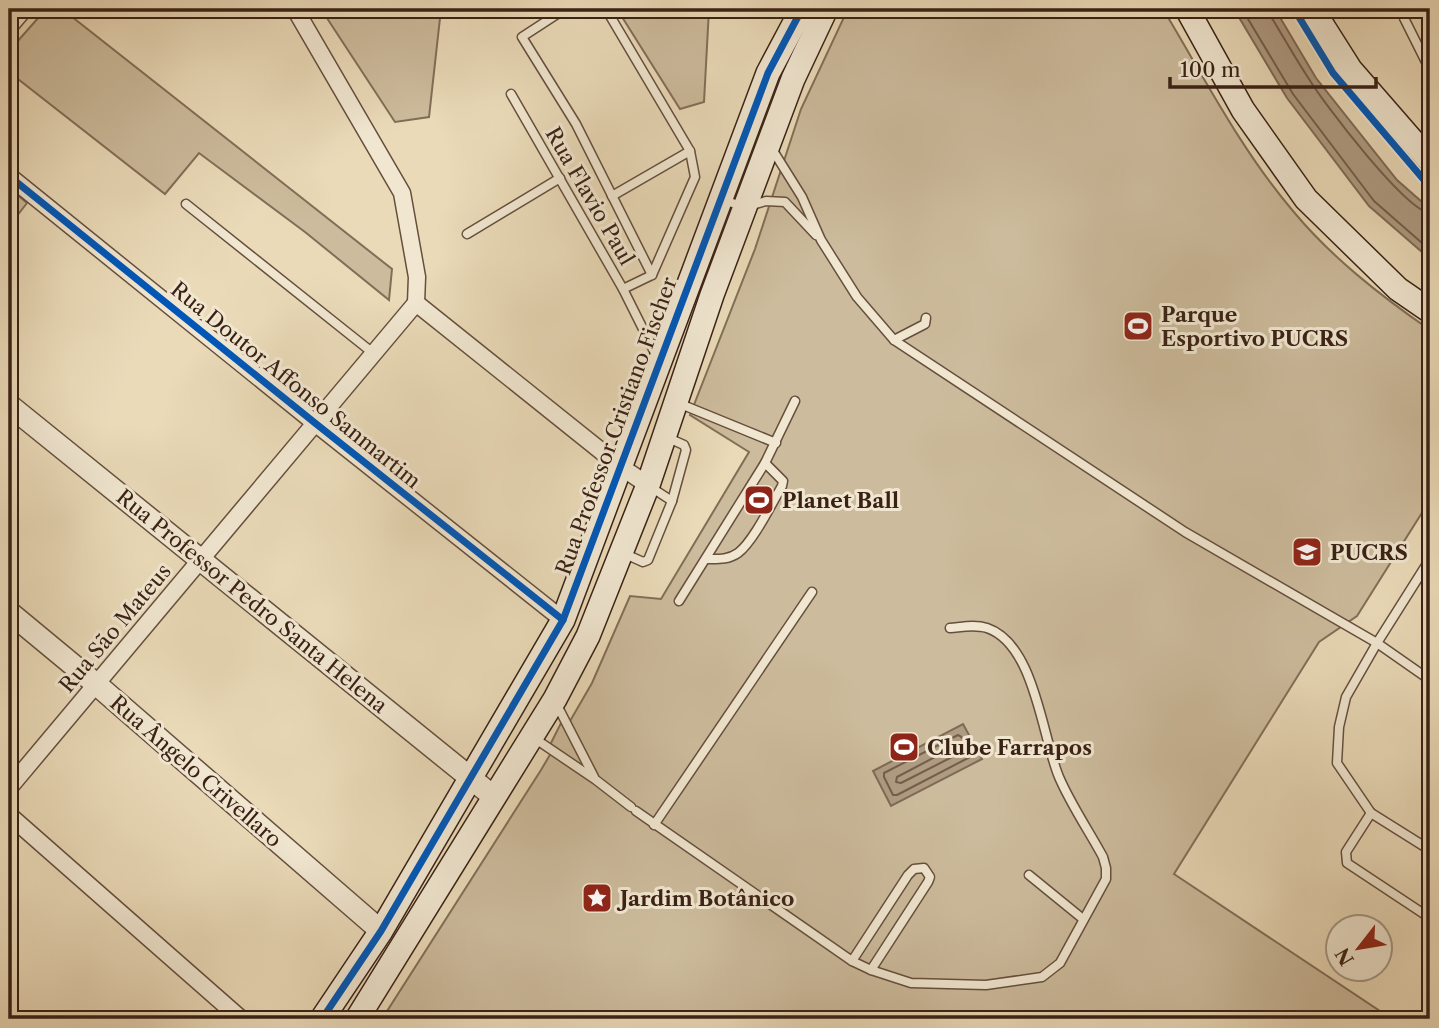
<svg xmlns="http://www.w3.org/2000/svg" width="1439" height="1028" font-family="'Libre Caslon Text',serif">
<rect width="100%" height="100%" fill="#eadab8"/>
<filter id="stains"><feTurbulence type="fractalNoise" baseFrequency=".00286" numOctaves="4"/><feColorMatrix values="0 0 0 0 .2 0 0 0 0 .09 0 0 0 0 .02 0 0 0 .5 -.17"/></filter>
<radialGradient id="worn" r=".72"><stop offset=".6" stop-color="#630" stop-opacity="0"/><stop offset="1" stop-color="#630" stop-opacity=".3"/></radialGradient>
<g fill="#ccbb9c" stroke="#826e58" stroke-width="2">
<polygon points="46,9 62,9 392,269 389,300 305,232 199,153 165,194 9,72 9,51"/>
<polygon points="321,9 441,9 429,117 395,122"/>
<polygon points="617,9 709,9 704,102 680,109"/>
<path d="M 850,9 L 1163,9 C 1204,77 1241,150 1293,211 C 1332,258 1381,296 1430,330 L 1430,500 L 1357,616 L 1319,642 L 1174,874 L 1392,1019 L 382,1019 L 541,770 L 554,748 L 550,745 L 562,721 L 566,728 L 592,683 L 630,596 L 661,599 L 749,452 L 690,415 L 755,249 L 801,109 L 845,15 Z"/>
<polygon points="9,188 27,203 9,226"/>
</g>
<g fill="#ae9b81" stroke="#7f6a56" stroke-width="2">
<polygon points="1234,9 1275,9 1316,78 1397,180 1430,209 1430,259 1369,206 1287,98"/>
<polygon points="963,724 982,759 891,806 873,771"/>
</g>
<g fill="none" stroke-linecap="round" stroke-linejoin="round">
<g stroke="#745e4b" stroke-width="2">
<polyline points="1242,9 1293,94 1374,201 1430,250"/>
<path d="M 1269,9 L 1270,15 C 1283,36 1295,58 1309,79 C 1324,104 1406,211 1430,213"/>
<path d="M 958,735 C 964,737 971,751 970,757 L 897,795 L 893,795 L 884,777 L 884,773 Z"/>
<polygon points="954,747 958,748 958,754 901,783 896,782 897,777"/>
</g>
<g stroke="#654f3e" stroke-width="11">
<g id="service">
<polyline points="565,9 522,37 576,124 652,275 623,289"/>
<polyline points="606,9 690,151 612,196"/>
<polyline points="1404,18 1430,70"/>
<polyline points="511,94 623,289 657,357"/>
<polyline points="772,149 802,197 821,240 857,297 894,340 1185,532 1377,643 1346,697 1339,727 1337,763 1371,813 1430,850"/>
<polyline points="723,200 745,207 766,201 785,202 816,235"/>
<polyline points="186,204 373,353"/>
<polyline points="467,234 560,178"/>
<polyline points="652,275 695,177 690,151"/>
<polyline points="894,340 925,324 926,318"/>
<polyline points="678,403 776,443"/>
<polyline points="666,437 684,445 686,450 672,501"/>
<polyline points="623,553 643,562 648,560 672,501 649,486"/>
<path d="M 706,559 C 718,559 728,560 738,553 C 753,542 772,503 782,486 L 783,481 L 765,463"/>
<polyline points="1430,559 1377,643 1430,680"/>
<polyline points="679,601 765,463 795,401"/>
<polyline points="557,705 594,777"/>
<polyline points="534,738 596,780 631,807"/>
<path d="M 636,811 L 852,961 L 871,970 L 911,983 L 986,985 L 1042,977 L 1060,963 L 1106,879 L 1106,868 L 1103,857 C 1089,831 1071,805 1059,777 C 1042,737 1035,644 987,628 C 975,624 962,627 950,628"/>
<polyline points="1371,813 1346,852 1347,863 1430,918"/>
<polyline points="654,825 812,592"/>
<polyline points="1029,875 1083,919"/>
<polyline points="852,961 908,875 914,869 924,868 930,877 928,882 871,970"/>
</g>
</g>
<g stroke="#654f3e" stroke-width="19">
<g id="minor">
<polyline points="295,9 402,193 417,277 416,303"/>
<polyline points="9,176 315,423 563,620"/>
<polyline points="416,303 621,467 648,485"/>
<polyline points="9,788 416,303"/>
<polyline points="9,815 241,1019"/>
</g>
</g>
<g stroke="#654f3e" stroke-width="24">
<g id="tertiary">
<polyline points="9,23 21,9"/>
<polyline points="9,405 494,797"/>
<polyline points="9,612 96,684 381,931"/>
</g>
</g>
<g stroke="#392115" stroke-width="26">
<g id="secondary">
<polyline points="1187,9 1243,110 1306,199 1398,289 1430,311"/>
<polyline points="1312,9 1350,69 1430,161"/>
<polyline points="322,1019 381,931 563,620 768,73 802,9"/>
<polyline points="357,1019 555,699 588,636 648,485 712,295 793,79 826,9"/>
</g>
</g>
<use href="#service" stroke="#f1e7d1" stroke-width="8"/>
<use href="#minor" stroke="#f1e7d1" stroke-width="16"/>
<use href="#tertiary" stroke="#f1e7d1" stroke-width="21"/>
<use href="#secondary" stroke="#f1e7d1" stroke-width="23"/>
<g stroke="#f1e7d1" stroke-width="11">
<g id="cycleway">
<polyline points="1294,9 1333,73 1430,187"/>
<polyline points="9,176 315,423 563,620"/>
<polyline points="322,1019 381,931 563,620 768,73 802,9"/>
</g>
</g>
<use href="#cycleway" stroke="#0057b8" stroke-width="7"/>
</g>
<defs>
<g id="stadium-square" transform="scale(1.575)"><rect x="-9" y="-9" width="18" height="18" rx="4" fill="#8f2418" stroke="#f1e7d1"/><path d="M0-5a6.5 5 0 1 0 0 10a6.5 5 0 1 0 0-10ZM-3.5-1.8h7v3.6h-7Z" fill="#fff"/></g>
<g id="university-square" transform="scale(1.575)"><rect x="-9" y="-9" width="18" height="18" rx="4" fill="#8f2418" stroke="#f1e7d1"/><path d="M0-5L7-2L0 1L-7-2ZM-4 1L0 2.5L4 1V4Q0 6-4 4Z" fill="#fff"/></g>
<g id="sight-square" transform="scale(1.575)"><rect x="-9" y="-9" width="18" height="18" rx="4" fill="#8f2418" stroke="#f1e7d1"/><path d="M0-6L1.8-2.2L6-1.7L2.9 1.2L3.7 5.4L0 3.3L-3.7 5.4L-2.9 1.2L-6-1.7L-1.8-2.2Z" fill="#fff"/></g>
</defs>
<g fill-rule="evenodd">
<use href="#stadium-square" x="1138" y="326"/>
<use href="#stadium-square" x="759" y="500"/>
<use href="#university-square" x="1307" y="552"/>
<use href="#stadium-square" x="904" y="747"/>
<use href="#sight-square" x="597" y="898"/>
</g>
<g text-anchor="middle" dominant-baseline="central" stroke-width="6" stroke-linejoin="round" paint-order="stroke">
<g font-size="21" fill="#392115" stroke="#f1e7d1">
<text transform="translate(590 196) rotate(60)">Rua Flavio Paul</text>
<text transform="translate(296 385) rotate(39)">Rua Doutor Affonso Sanmartim</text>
<text transform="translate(616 426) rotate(-70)">Rua Professor Cristiano Fischer</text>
<text transform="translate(252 601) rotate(39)">Rua Professor Pedro Santa Helena</text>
<text transform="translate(115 628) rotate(-50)">Rua São Mateus</text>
<text transform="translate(196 771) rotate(41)">Rua Ângelo Crivellaro</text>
</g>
<g font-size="21" font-weight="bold" fill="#392115" stroke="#f1e7d1" text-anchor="start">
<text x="1161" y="314">Parque<tspan x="1161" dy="24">Esportivo PUCRS</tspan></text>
<text x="782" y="500">Planet Ball</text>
<text x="1330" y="552">PUCRS</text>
<text x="927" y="747">Clube Farrapos</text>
<text x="620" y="898">Jardim Botânico</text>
</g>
</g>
<rect width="1439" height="1028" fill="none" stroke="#eadab8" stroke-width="35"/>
<rect x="10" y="10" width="1418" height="1007" fill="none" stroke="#392115" stroke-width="3.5"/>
<rect x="18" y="18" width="1404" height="993" fill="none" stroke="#392115" stroke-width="2"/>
<g transform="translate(1359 948) rotate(239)"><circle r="33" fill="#f1e7d1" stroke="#a79886" stroke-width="2"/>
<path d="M0-5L12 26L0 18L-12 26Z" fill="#8f2418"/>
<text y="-10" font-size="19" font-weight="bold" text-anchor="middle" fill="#392115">N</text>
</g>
<path d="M1170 77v10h206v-10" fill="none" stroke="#392115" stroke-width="3.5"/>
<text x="1180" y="77" font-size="21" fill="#392115" stroke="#f1e7d1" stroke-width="5" paint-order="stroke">100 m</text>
<rect width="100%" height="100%" filter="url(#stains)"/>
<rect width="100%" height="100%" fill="url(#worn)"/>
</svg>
